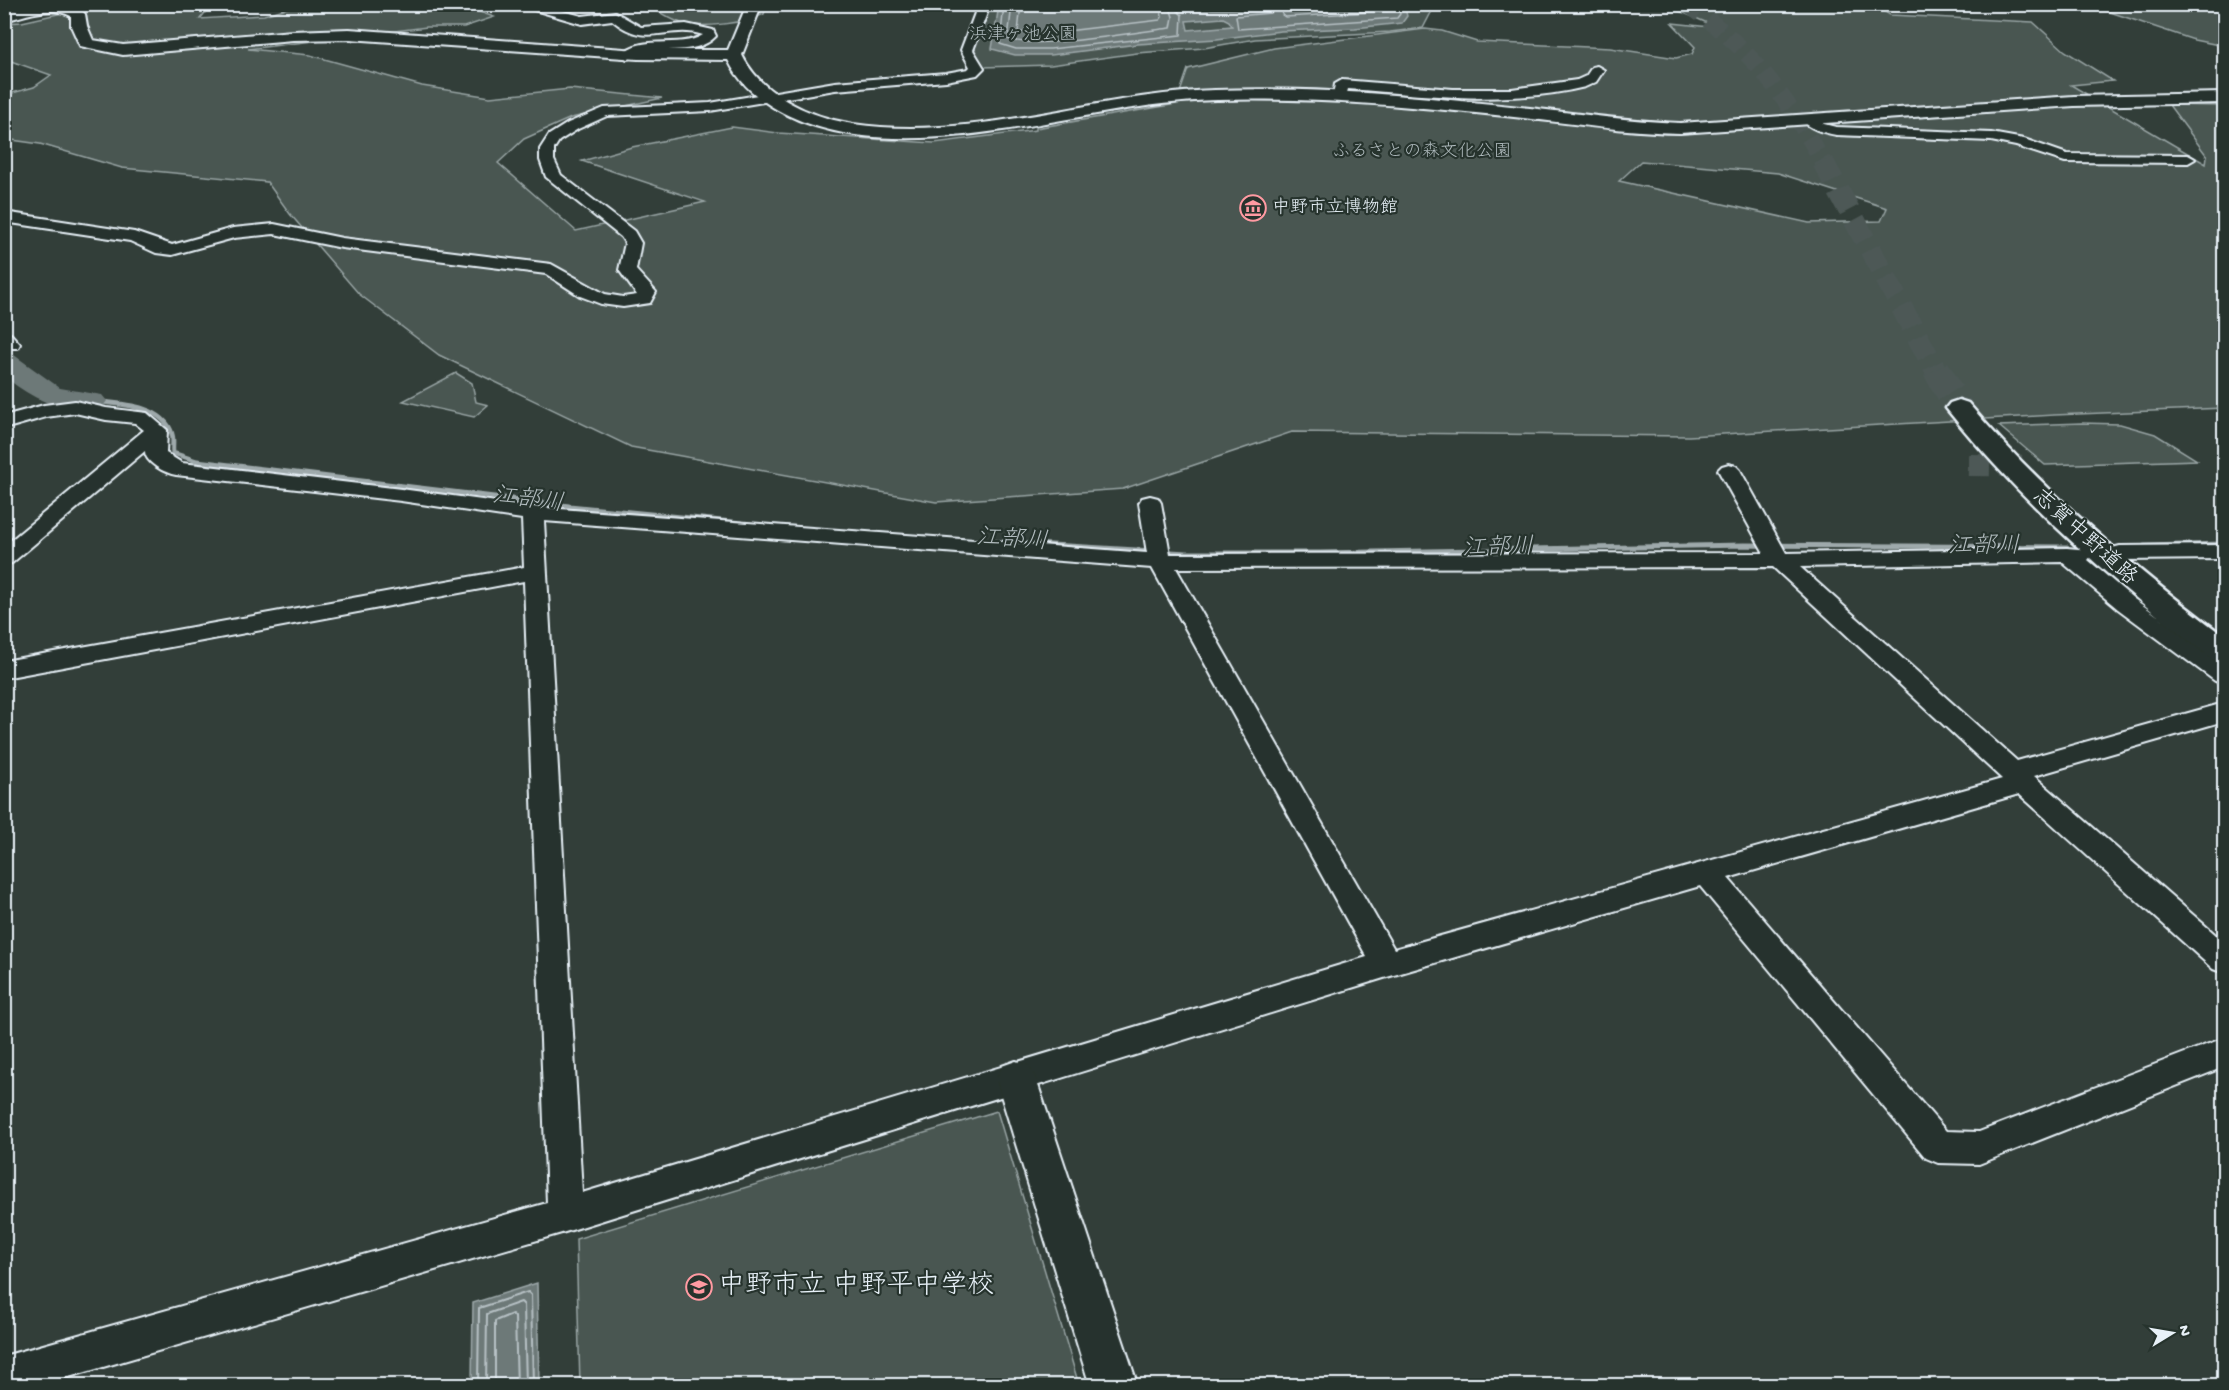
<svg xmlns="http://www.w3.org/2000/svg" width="2229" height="1390" font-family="'Gochi Hand','Klee One',sans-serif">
<rect width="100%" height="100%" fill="#323e39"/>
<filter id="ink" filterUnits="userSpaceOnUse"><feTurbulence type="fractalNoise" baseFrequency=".0167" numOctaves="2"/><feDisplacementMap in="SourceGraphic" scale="12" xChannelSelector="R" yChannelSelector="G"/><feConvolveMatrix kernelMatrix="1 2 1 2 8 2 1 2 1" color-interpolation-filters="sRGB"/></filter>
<g filter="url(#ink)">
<g fill="#495651" stroke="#98a4a4" stroke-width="1.5" fill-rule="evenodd">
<path d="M 1663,4 L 1874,5 L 1890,15 L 2033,22 L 2065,51 L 2113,81 L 2071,85 L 2206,164 L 2207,156 L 2169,105 L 2224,106 L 2224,408 L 2054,415 L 1689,436 L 1292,432 L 1123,489 L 936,502 L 631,447 L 439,355 L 359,294 L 290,214 L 267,182 L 122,168 L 40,144 L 5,139 L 5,95 L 34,87 L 51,75 L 5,59 L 5,23 L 22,22 L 98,5 L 234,5 L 208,9 L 200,19 L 264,15 L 297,5 L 460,5 L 494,17 L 464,27 L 427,27 L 248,49 L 310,55 L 422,86 L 490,97 L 570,89 L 662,98 L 571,118 L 524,139 L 498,163 L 576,231 L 705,202 L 582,161 L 632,147 L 732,127 L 778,133 L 934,143 L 1036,130 L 1036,128 L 1176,104 L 1188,69 L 1274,48 L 1425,29 L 1442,31 L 1477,42 L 1610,48 L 1676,58 L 1692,54 L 1695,47 L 1672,23 L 1719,28 ZM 1641,161 L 1778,173 L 1887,208 L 1881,221 L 1809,223 L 1619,181 Z"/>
<path d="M 648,5 L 767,5 L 764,14 C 745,23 705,28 685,24 C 672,21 659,12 648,5 Z"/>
<polygon points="958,5 1435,5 1423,28 1390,32 1255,39 1204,48 1137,53 1051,65 982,67 971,50 985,12"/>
<polygon points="2089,5 2224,5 2224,46 2194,40"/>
<polygon points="456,373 472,383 476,402 488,405 474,417 403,401"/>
<polygon points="2082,423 2120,424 2155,434 2197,460 2045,465 1999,426"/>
<polygon points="997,1111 1079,1385 580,1385 576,1239"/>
</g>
<g fill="#6d7978" stroke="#9ea9ab" stroke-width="1.5" fill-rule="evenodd">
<path d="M 1162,5 C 1213,12 1264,8 1315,5 C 1344,3 1374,4 1404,4 L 1407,16 L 1402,23 L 1355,28 L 1281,31 L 1217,39 L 1138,44 L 1051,55 L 1015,55 L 992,49 L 999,5 ZM 1223,18 L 1229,21 L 1232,26 L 1188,30 L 1186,21 Z"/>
<polygon points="537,1283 539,1385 472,1385 473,1303"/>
</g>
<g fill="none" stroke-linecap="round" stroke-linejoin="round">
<g stroke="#b7c1c5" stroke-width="1.5">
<polyline points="1004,4 1000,44 1016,49 1050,49 1181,35 1182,15 1177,10 1176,4"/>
<path d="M 1012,4 L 1008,39 C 1041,50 1132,32 1171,28 L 1173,17 L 1169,4"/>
<polyline points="1021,4 1018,32 1050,33 1160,20 1162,17 1160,4"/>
<polyline points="1276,4 1275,10 1271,13 1236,16 1238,29 1397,18 1400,14 1398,4"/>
<polyline points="1284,4 1282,15 1285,17 1388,11 1391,4"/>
<polyline points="1293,4 1296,8 1366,4"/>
</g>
<g stroke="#b7c1c5" stroke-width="2">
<polyline points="478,1386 479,1308 528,1292 531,1295 533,1386"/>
<polyline points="486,1386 487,1314 521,1302 524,1305 526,1386"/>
<polyline points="495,1386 495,1321 512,1314 515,1317 517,1386"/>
</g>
<g stroke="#9ea9ab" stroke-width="5">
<path d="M 92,401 C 117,404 163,404 172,434 C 174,440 172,447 173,453 L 197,461 L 569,506 L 742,523"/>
<polyline points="1000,542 1187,553 1320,553 1744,545 2067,547"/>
<polyline points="2144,546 2224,544"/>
</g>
<path fill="#6d7978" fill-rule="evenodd" d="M 4,353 L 14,355 L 60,388 L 102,395 L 107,401 L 102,407 C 67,416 31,399 4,376 Z"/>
<polyline stroke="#4d5956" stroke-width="22" stroke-dasharray="22 10" stroke-linecap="butt" points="1968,465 2030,466"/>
<path stroke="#4d5956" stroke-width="17" stroke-dasharray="17 9" stroke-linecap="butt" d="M 1687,4 C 1752,49 1786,96 1824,164"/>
<polyline stroke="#4d5956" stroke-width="22" stroke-dasharray="22 11" stroke-linecap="butt" points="1823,162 1936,371"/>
<polyline stroke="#4d5956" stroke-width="28" stroke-dasharray="28 14" stroke-linecap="butt" points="1936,369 1959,408"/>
<g stroke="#e8f1f8" stroke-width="4">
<g id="minor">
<path d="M 514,4 L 536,4 L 582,16 L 615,12 L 641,27 L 686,24 L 713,30 L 716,36 C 698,55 669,47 645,52 C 639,53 634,57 627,59 L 621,55 C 641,33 679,50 703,35 C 669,23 647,50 612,20 L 582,24 Z"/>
<polygon points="974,4 986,4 987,13 973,50 984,68 977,75 946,81 835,90 710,111 607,116 578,129 559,141 554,149 554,160 561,175 634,231 641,243 636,270 656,292 650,303 623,307 601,304 580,296 546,274 342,248 274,234 234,238 172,255 156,253 130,241 4,222 4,212 134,232 172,245 233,228 274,224 342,238 551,264 605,294 623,297 637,295 619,270 625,243 621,237 546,177 540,160 540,149 549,135 568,123 604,108 710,103 835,82 946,73 968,69 970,67 961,50 975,13"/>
<path d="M 1597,66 L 1604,70 L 1596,82 L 1585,87 C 1508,106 1426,95 1348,89 L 1345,100 L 1340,101 L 1333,97 L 1335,84 L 1342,80 L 1453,89 L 1512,89 L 1577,80 L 1586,76 L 1592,67 Z"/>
<path d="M 1808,115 L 1824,124 L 1836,127 L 1991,133 L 2024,139 L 2067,154 L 2188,155 L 2195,159 L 2188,163 L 2065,162 L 2016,146 L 1991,141 L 1836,135 C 1822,132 1811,130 1801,119 Z"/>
<polygon points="4,333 11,334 20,344 18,348 4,348"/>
<path d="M 75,401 L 106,408 L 147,413 L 167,430 L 166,453 L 182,463 L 401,489 L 533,507 L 1147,553 L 1139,503 L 1142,498 L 1150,496 L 1158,498 L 1161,503 L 1170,554 L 1764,553 L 1718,470 L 1722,466 L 1729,464 L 1736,466 L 1740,470 L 1786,553 L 2067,548 L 2089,550 L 2092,555 L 2088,560 L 2134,599 L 2224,663 L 2224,683 L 2215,681 L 2118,609 L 2062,562 L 1800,567 L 2017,761 L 2224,703 L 2224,721 L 2034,776 L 2224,942 L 2224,973 L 2213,969 L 2019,794 L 1728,878 L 1946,1131 L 1979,1132 L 2224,1038 L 2224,1067 L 1979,1164 L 1938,1163 L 1926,1158 L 1700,886 L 1387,977 L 565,1232 L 38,1386 L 4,1386 L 4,1356 L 547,1203 L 524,581 L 4,678 L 4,661 L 524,567 L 522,519 L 401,501 L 176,475 C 165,473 145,463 145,451 L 12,563 L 4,565 L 4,546 L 144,430 L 135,423 L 106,420 L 75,413 L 46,417 L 4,429 L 4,416 L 44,405 ZM 544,521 L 1152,568 L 1367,957 L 582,1193 ZM 1773,567 L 2002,779 L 1394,949 L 1176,568 Z"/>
<polygon points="2224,545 2224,559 2120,560 2112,558 2109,553 2112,548 2120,546"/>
</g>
</g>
<g stroke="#e8f1f8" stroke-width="4">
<g id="tertiary">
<path d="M 33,4 C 49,4 73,0 85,14 L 87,26 L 93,40 L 123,45 L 293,31 L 349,29 L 638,50 L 728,50 L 747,4 L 762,4 L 742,55 C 762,96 810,117 853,124 C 975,142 1094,94 1215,90 C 1320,86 1426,97 1530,108 C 1580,114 1630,121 1680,123 L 2074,96 L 2224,93 L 2224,103 L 2074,106 L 1680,133 C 1627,132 1575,124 1523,118 C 1422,107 1319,97 1217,100 C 1095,103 978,151 855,135 C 807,128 750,106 728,60 L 638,59 L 349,39 L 293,40 L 123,55 L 80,46 L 71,26 L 71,16 C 49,5 26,16 4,21 L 4,12 Z"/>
<polygon points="1016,1061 1030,1066 1036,1079 1138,1386 1090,1386 996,1079 1002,1066"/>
</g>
</g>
<g stroke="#e8f1f8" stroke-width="5">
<path id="primary" d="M 1959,400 L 1968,403 C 2044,492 2131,566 2224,636 L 2224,663 L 2213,660 C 2117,585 2027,508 1950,413 L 1946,408 L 1950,403 Z"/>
</g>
<use href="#minor" fill="#26332d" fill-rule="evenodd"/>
<use href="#tertiary" fill="#26332d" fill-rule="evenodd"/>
<use href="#primary" fill="#26332d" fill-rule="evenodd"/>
</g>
</g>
<defs>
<g id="museum-ring" transform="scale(1.35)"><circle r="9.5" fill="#26332d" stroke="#ff9aa2" stroke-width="1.5"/><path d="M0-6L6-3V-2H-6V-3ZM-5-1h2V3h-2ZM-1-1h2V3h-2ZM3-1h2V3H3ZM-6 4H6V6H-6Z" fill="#ff9aa2"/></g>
<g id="school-ring" transform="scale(1.35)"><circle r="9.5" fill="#26332d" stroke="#ff9aa2" stroke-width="1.5"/><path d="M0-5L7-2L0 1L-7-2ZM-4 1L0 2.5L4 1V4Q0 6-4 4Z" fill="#ff9aa2"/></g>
</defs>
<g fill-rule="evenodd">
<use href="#museum-ring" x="1253" y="208"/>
<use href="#school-ring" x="699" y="1287"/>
</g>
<g text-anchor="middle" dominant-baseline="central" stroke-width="4.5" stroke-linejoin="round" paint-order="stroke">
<g font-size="18" fill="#b0bbbe" stroke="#26332d">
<text x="1023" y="35">浜津ヶ池公園</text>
<text x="1422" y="152">ふるさとの森文化公園</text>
</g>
<g font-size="18" fill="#e8f1f8" stroke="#26332d" text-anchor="start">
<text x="1272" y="208">中野市立博物館</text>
</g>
<g font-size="22" fill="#e8f1f8" stroke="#26332d">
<text transform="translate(2084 538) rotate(42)">志賀中野道路</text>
</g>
<g font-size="24" font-style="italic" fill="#b1bbbe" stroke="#26332d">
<text transform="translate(528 501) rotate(7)">江部川</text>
<text transform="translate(1012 541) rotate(4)">江部川</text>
<text x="1984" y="547">江部川</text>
<text transform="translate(1498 549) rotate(-1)">江部川</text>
</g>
<g font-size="27" fill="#e8f1f8" stroke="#26332d" text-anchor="start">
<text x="718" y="1287">中野市立 中野平中学校</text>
</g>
</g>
<rect width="2229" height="1390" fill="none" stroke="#26332d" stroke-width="24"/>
<rect x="12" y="12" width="2205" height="1366" fill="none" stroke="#e8f1f8" stroke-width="2" filter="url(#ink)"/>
<g transform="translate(2172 1333) rotate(79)" stroke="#26332d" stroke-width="4.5" paint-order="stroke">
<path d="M0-4.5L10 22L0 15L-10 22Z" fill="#e8f1f8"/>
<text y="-9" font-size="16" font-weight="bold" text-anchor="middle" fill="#e8f1f8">N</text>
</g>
</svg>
